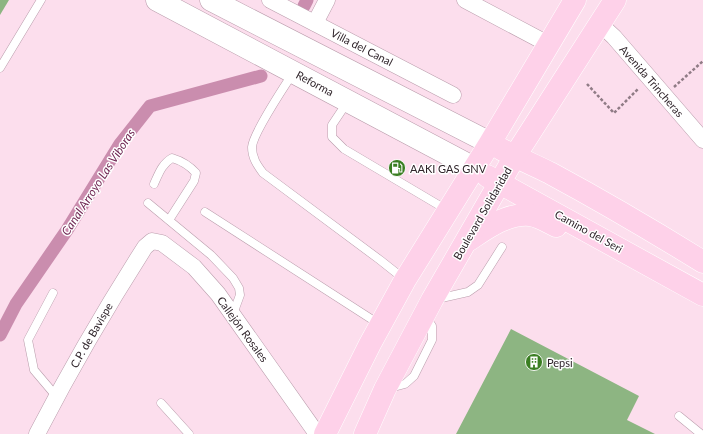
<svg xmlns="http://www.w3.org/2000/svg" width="703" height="434" font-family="Lato,sans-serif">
<rect width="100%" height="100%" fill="#fcdeed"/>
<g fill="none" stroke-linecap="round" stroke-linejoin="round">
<g stroke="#ca8dae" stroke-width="13">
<polyline points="304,6 307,0"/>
<polyline points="0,335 16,304 67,230 120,144 150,106 261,76"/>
</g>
</g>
<g fill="#8db582">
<polygon points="0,0 9,0 0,15"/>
<polygon points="511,329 639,396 627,420 655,434 456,434"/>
</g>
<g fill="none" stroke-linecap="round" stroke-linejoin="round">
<g stroke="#ba9dac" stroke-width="9">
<g id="service">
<polyline points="0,68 41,0"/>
<path d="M 293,73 C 284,87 253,133 252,147 C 252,158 257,165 263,173 L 380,260 L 404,279"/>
<polyline points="348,101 332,125 332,137 344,149 447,210"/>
<path d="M 154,184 C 159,173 162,164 172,158 C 182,161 189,165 196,173 L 194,181 L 169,220"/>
<polyline points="148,203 211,255 233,278 239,288 240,295 233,314"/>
<polyline points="205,212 379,324"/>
<polyline points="53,293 28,340 34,370 56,396"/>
<polyline points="437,299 468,292 478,285 502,247"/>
<polyline points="390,388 405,384 414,376 432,340 432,326 426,318"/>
<polyline points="161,403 189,434"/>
<polyline points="679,416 701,434"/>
</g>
</g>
<g stroke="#ba9dac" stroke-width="17">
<g id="minor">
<polyline points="270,0 453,95"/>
<polyline points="465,0 548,44"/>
<polyline points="315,23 327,0"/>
<polyline points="600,24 614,37 703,140"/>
<path d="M 37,434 C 70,370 106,308 145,247 L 152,241 L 162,243 L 194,267 L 218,294 L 317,434"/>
</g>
</g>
<g stroke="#ba9dac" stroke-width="23">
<g id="secondary">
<polyline points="157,0 474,168"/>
<polyline points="211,0 490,143"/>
</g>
</g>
<g stroke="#fff" stroke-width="23">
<g id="primary">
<path d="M 501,149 C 517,158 534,165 550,173 C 602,201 653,231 703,262"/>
<polyline points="487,176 703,295"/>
<path d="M 469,240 C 487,228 507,213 530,215 C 539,216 548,222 556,226"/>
<polyline points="325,434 370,344 405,280 490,143 575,0"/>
<polyline points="365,434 385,389 432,300 515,156 615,0"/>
</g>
</g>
<g stroke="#907c86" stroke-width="2.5" stroke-dasharray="3 2" stroke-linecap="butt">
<polyline points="587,84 614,113 639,88"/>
<polyline points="674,87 703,61"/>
</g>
<use href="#service" stroke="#fff" stroke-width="8"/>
<use href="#minor" stroke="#fff" stroke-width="16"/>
<use href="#secondary" stroke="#fff" stroke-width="22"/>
<use href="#primary" stroke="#fed1e9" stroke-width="22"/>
</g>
<defs>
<g id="fuel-disc" transform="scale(0.9)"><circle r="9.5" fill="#3a7e22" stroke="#fff"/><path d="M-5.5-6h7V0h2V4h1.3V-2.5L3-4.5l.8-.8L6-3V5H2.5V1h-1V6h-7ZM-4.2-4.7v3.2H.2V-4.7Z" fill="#fff"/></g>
<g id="building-disc" transform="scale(0.9)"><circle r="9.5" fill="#3a7e22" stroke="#fff"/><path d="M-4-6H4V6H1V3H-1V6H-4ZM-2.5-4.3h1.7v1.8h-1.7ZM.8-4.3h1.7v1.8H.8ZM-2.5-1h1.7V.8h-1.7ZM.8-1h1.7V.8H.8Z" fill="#fff"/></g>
</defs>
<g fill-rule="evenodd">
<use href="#fuel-disc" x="397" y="168"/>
<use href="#building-disc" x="534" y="362"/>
</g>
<g text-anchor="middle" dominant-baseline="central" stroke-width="3" stroke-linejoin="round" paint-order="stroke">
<g font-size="11" fill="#30252b" stroke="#fff">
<text transform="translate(362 47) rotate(27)">Villa del Canal</text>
<text transform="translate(652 81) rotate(49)">Avenida Trincheras</text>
<text transform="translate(315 83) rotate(28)">Reforma</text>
<text transform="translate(482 213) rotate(-60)">Boulevard Solidaridad</text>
<text transform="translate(589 231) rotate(29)">Camino del Seri</text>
<text transform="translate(243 329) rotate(54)">Callejón Rosales</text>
<text transform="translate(91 335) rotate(-60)">C.P. de Bavispe</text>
</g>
<g font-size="11" fill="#30252b" stroke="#fff" text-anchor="start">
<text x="410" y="168">AAKI GAS GNV</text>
<text x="547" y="362">Pepsi</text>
</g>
<g font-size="12" font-style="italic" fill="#702854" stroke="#fff">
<text transform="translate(98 182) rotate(-57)">Canal Arroyo Las Viboras</text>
</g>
</g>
</svg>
